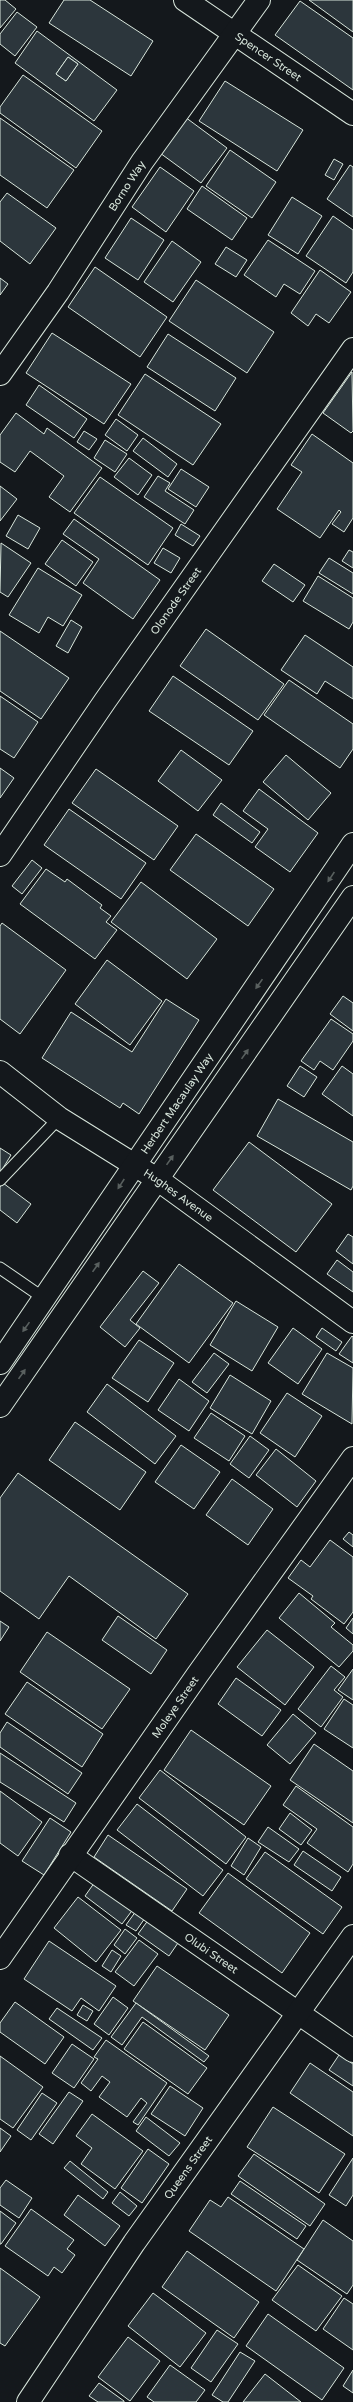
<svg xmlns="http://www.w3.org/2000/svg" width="353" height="2402" font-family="'Varela Round',sans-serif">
<rect width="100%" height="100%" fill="#14181c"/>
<g fill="#2c363c" stroke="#d8e6dc" fill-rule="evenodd">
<polygon points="0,0 5,0 16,9 0,28"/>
<polygon points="64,0 90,0 153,41 131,76 49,23"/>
<polygon points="309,0 353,0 353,32"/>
<polygon points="300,1 353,38 353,90 275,35"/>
<polygon points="17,12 37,27 15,56 0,44 0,34"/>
<path d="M 37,31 L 117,90 L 94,121 L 15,63 ZM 68,57 L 78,64 L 66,81 L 56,74 Z"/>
<polygon points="68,57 78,64 66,81 56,74"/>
<polygon points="23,75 102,131 76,168 0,113 0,107"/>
<polygon points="225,81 303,130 277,171 199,121"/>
<polygon points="185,117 227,148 201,183 160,153"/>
<polygon points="0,118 74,170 47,208 0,175"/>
<polygon points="230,150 276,182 252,218 206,186"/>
<polygon points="334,159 343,164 334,180 325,175"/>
<polygon points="350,165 353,167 353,217 327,199"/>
<polygon points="160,167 194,191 166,232 132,207"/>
<polygon points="202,186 247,218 232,240 187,209"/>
<polygon points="7,193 56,228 30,264 0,241 0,202"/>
<polygon points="292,197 322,216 298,254 268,235"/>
<polygon points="333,216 353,230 353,272 346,283 306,256"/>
<polygon points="131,218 164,240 138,280 105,258"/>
<polygon points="268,240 315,271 300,294 284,284 276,297 244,275"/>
<polygon points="172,241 201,262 173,302 144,282"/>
<polygon points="226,247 247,260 236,277 215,264"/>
<polygon points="95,267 167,317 140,357 68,307"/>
<polygon points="320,270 351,292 329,323 316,314 308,326 291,313"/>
<polygon points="0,278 8,284 0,295"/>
<polygon points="196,280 274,332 247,373 169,321"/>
<polygon points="52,333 131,384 104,424 26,373"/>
<polygon points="168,334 236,378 215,411 147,367"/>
<polygon points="352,372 353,431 351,433 323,413"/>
<polygon points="145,374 221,424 193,465 118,415"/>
<polygon points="39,385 87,419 74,438 26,405"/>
<polygon points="16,413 44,434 47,428 102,468 70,512 49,497 64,476 30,451 15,472 0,462 0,435"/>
<polygon points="116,419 138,435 127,451 105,435"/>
<polygon points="84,431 97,439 89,450 77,442"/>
<polygon points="312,434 353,463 353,518 344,532 332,524 341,512 339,510 320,538 277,509 302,472 291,465"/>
<polygon points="143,438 177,464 168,477 133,451"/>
<polygon points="105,440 127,454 115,472 94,458"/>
<polygon points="129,458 152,475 138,495 114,477"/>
<polygon points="181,469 209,487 196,507 168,489"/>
<polygon points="158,476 170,483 165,491 194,510 185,524 144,497"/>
<polygon points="100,477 173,528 148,565 74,513"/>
<polygon points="0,486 17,499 0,521"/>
<polygon points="18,515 40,528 28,549 6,536"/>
<polygon points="74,519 160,580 133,619 83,583 99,559 63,534"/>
<polygon points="181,524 200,536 193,546 175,535"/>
<polygon points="62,540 93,562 76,586 45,564"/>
<polygon points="1,543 31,563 8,597 0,592"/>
<polygon points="163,548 180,558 171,573 154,563"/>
<polygon points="349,550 353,552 353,568 342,561"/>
<polygon points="329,558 353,573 353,594 319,573"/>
<polygon points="274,564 305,585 293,602 262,581"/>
<polygon points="38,568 82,595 63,626 48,617 39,633 9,615"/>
<polygon points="318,576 353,598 353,622 349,629 303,601"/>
<polygon points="71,620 82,627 68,653 56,646"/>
<polygon points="206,629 284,684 258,720 180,666"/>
<polygon points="0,631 69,678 41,719 0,691"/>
<polygon points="305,635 353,667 353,699 325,681 317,694 281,670"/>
<polygon points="173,676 253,731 229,765 149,711"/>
<polygon points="289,680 353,724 353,749 340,768 264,715"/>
<polygon points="0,696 38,722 14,758 0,749"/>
<polygon points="181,750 222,780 198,811 158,781"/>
<polygon points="286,755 331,793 308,820 263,782"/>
<polygon points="0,768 14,778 0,798"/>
<polygon points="96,769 178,826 154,860 72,803"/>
<polygon points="259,789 318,833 290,872 255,847 268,829 243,811"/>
<polygon points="221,803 260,832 252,843 213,815"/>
<polygon points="69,809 146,863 121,899 44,845"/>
<polygon points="196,834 274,889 248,926 170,870"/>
<polygon points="32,860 42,868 22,894 12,886"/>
<polygon points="46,869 65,882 67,879 102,905 100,908 111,916 106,922 117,930 95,959 20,904"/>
<polygon points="141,882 217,939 187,979 111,922"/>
<polygon points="2,923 66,970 20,1034 0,1019 0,926"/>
<polygon points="107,960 162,1001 130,1045 75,1004"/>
<polygon points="343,996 353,1003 353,1031 330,1014"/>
<polygon points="166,999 199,1020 139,1114 123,1103 120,1108 42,1058 71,1012 132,1052"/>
<polygon points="331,1019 353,1034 353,1041 333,1070 320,1061 314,1070 301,1061"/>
<polygon points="300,1066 317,1077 304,1097 287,1086"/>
<polygon points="342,1066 353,1074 353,1116 322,1094"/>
<polygon points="278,1099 353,1142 353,1186 351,1190 257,1136"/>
<polygon points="249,1142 332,1204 296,1252 213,1190"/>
<polygon points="0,1148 11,1155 0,1173"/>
<polygon points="3,1183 31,1204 17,1223 0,1210 0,1187"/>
<polygon points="348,1234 353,1237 353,1264 336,1251"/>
<polygon points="337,1260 353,1272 353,1292 327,1274"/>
<polygon points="179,1264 233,1303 189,1363 136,1324"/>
<polygon points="143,1271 159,1283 130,1320 140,1328 125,1347 100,1327"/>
<polygon points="236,1301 278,1327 252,1371 210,1345"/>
<polygon points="293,1328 322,1349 298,1384 268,1363"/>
<polygon points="322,1328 342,1342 336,1351 316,1337"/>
<polygon points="352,1336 353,1337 353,1363 339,1354"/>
<polygon points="139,1340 174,1363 148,1402 112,1378"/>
<polygon points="214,1353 229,1364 207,1393 192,1382"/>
<polygon points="327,1353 353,1368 352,1424 302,1394"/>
<polygon points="230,1375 271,1401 252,1434 210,1408"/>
<polygon points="179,1379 209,1401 189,1431 158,1410"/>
<polygon points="107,1384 176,1436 155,1464 87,1412"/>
<polygon points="287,1393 322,1416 295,1457 260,1433"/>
<polygon points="211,1413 245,1436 229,1461 194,1438"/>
<polygon points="75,1422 146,1472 120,1510 49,1460"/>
<polygon points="250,1436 269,1450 249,1478 230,1464"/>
<polygon points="181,1445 220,1472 194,1509 155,1482"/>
<polygon points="276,1449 316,1481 297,1507 256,1475"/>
<polygon points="18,1473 188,1594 156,1639 69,1576 39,1619 0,1591 0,1498"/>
<polygon points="232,1479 273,1509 248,1545 206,1515"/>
<polygon points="349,1532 353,1535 353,1547 343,1539"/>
<polygon points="330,1540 353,1557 353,1612 344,1624 311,1599 313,1596 288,1578 301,1560 310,1567"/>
<polygon points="299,1593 335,1623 331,1627 353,1645 353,1651 339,1667 279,1618"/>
<polygon points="118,1616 167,1650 151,1674 102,1640"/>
<polygon points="353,1618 353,1634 346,1628"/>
<polygon points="0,1621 9,1627 0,1641"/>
<polygon points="267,1630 314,1667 285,1705 237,1667"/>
<polygon points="47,1632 130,1689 102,1729 20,1672"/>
<polygon points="331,1666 345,1677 334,1690 343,1697 321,1727 298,1709"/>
<polygon points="353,1669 353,1700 338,1690"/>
<polygon points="236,1678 281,1710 262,1736 218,1704"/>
<polygon points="27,1682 103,1734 82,1767 5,1714"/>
<polygon points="344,1699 353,1705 353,1748 324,1729"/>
<polygon points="293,1714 316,1733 290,1764 267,1745"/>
<polygon points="7,1722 82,1773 68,1794 0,1747 0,1733"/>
<polygon points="191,1730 271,1786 244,1825 164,1770"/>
<polygon points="314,1744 353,1771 353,1823 290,1780"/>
<polygon points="0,1753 76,1803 64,1822 0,1782"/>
<polygon points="160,1770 246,1837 226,1864 139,1798"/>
<polygon points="296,1786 353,1827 353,1864 348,1872 307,1843 317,1829 283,1805"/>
<polygon points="0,1791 42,1822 18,1856 0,1843"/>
<polygon points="137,1804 223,1870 203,1896 117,1830"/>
<polygon points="290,1813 312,1830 301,1845 279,1829"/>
<polygon points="50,1818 71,1832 44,1875 22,1861"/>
<polygon points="268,1827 299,1849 289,1862 258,1842"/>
<polygon points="108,1835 187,1889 172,1911 94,1857"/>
<polygon points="248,1838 261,1847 244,1875 231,1866"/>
<polygon points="303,1851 341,1877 332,1891 294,1865"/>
<polygon points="265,1852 342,1907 323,1934 246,1879"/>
<polygon points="228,1873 310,1933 282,1973 199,1913"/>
<polygon points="97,1879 134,1908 122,1924 85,1896"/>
<polygon points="78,1897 121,1930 96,1962 54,1928"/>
<polygon points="136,1911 145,1918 136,1931 126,1925"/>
<polygon points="149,1919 180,1940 169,1956 138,1934"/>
<polygon points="125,1929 137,1938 125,1954 114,1945"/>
<polygon points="139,1940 158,1954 134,1986 115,1972"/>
<polygon points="49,1941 116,1986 99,2011 81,1998 72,2011 24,1979"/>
<polygon points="112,1950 121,1956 111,1972 102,1966"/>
<polygon points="157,1966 229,2015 205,2050 133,2001"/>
<polygon points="113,1997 128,2008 109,2035 94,2024"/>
<polygon points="15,2002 64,2037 45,2064 0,2032 0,2023"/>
<polygon points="136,2003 209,2056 204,2062 142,2017 122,2045 111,2037"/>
<polygon points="83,2005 93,2011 87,2021 77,2015"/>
<polygon points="57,2008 102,2038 93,2050 49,2019"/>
<polygon points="143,2022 207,2068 188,2094 124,2049"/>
<polygon points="106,2040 167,2083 138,2125 133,2122 147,2103 141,2098 127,2117 99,2097 110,2082 102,2076 91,2091 81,2083 98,2059 94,2057"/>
<polygon points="72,2044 94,2059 74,2088 52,2073"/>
<polygon points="339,2055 353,2064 353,2086 329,2070"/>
<polygon points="0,2056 43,2087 13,2128 0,2119"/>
<polygon points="310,2063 353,2092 353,2136 290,2093"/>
<polygon points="170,2086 203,2108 185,2136 151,2114"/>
<polygon points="69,2092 83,2101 53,2144 39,2134"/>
<polygon points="42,2093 57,2103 31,2140 17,2130"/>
<polygon points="273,2107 345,2154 319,2193 247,2147"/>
<polygon points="92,2114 143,2151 115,2189 81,2164 92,2148 76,2136"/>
<polygon points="146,2117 180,2143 169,2156 136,2131"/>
<polygon points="0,2128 11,2136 0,2152"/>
<polygon points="148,2149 169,2164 142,2203 121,2188"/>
<polygon points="254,2154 325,2204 310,2226 238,2176"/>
<polygon points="353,2158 353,2195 346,2206 329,2195"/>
<polygon points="70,2161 108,2192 103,2199 64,2168"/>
<polygon points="6,2180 32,2198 19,2218 0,2205 0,2188"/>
<polygon points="240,2181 306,2226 297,2239 231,2194"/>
<polygon points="120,2192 137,2206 129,2216 112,2203"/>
<polygon points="78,2195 120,2226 105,2246 64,2215"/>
<polygon points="228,2197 304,2249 276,2291 189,2231 210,2200 221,2207"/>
<polygon points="31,2209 74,2240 67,2249 75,2255 62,2273 54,2267 48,2276 5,2246"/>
<polygon points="0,2211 16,2223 1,2244 0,2244"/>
<polygon points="323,2220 353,2241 353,2285 347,2294 297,2260"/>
<polygon points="187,2251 259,2302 234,2338 162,2287"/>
<polygon points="298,2265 342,2296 316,2331 272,2300"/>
<polygon points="0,2268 40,2297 5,2346 0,2343"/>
<polygon points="153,2293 206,2333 180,2367 128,2326"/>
<polygon points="344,2298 353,2304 353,2350 323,2329"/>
<polygon points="268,2314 344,2368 322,2400 246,2346"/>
<polygon points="217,2330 238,2344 211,2382 191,2368"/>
<polygon points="128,2337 160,2361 130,2401 98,2377"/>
<polygon points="240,2352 255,2361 228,2402 223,2402 212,2395"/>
<polygon points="170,2365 205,2390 196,2402 154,2402 147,2397"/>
<polygon points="353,2370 353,2393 343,2386"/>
<polygon points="265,2374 301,2402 243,2402"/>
<polygon points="99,2383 124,2401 124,2402 98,2402 89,2396"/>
</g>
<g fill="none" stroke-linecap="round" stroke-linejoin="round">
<g stroke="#d8e6dc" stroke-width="13">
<g id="service">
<polyline points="0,1180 59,1118"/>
<polyline points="0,1268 45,1299"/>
</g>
</g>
<g stroke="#d8e6dc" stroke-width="24">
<g id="minor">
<path id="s1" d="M 185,0 L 353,114"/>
<path id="s2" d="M 0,374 L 58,292 L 142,162 L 259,0"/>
<path id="s3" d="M 0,855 L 105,701 L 353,349"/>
<path id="s4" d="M 0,1072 L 59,1118 L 157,1179 L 353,1322"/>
<path id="s5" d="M 70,1855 L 353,2051"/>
<path id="s6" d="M 0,1958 L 198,1674 L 353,1458"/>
<path id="s7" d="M 28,2402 L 134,2243 L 353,1936"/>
</g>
</g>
<g stroke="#d8e6dc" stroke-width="24">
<g id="trunk">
<path id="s8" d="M 0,1363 L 353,844"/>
<polyline points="0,1406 353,897"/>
</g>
</g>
<use href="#service" stroke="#14181c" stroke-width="11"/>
<use href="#minor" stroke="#14181c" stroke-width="22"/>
<use href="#trunk" stroke="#14181c" stroke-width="22"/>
</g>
<defs><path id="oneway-solid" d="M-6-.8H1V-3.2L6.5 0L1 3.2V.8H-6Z"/></defs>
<g fill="#59605f">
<use href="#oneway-solid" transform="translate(331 877) rotate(124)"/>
<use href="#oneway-solid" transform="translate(259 984) rotate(125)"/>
<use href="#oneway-solid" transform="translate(245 1054) rotate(-55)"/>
<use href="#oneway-solid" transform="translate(170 1160) rotate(-55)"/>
<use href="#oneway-solid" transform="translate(121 1184) rotate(123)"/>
<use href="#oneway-solid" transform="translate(96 1267) rotate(-55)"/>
<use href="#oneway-solid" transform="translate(26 1327) rotate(125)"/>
<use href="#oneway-solid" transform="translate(22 1374) rotate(-55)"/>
</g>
<g text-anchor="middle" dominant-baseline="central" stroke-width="3" stroke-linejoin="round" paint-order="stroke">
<g font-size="11" fill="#d8e6dc" stroke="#14181c">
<text stroke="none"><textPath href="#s1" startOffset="101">Spencer Street</textPath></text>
<text stroke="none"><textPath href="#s2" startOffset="227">Borno Way</textPath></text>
<text stroke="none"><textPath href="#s3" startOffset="309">Olonode Street</textPath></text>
<text stroke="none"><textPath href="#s8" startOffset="314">Herbert Macaulay Way</textPath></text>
<text stroke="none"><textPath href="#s4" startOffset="217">Hughes Avenue</textPath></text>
<text stroke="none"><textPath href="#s6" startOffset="306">Moleye Street</textPath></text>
<text stroke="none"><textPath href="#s5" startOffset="172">Olubi Street</textPath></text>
<text stroke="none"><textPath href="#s7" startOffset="284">Queens Street</textPath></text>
</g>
</g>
</svg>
